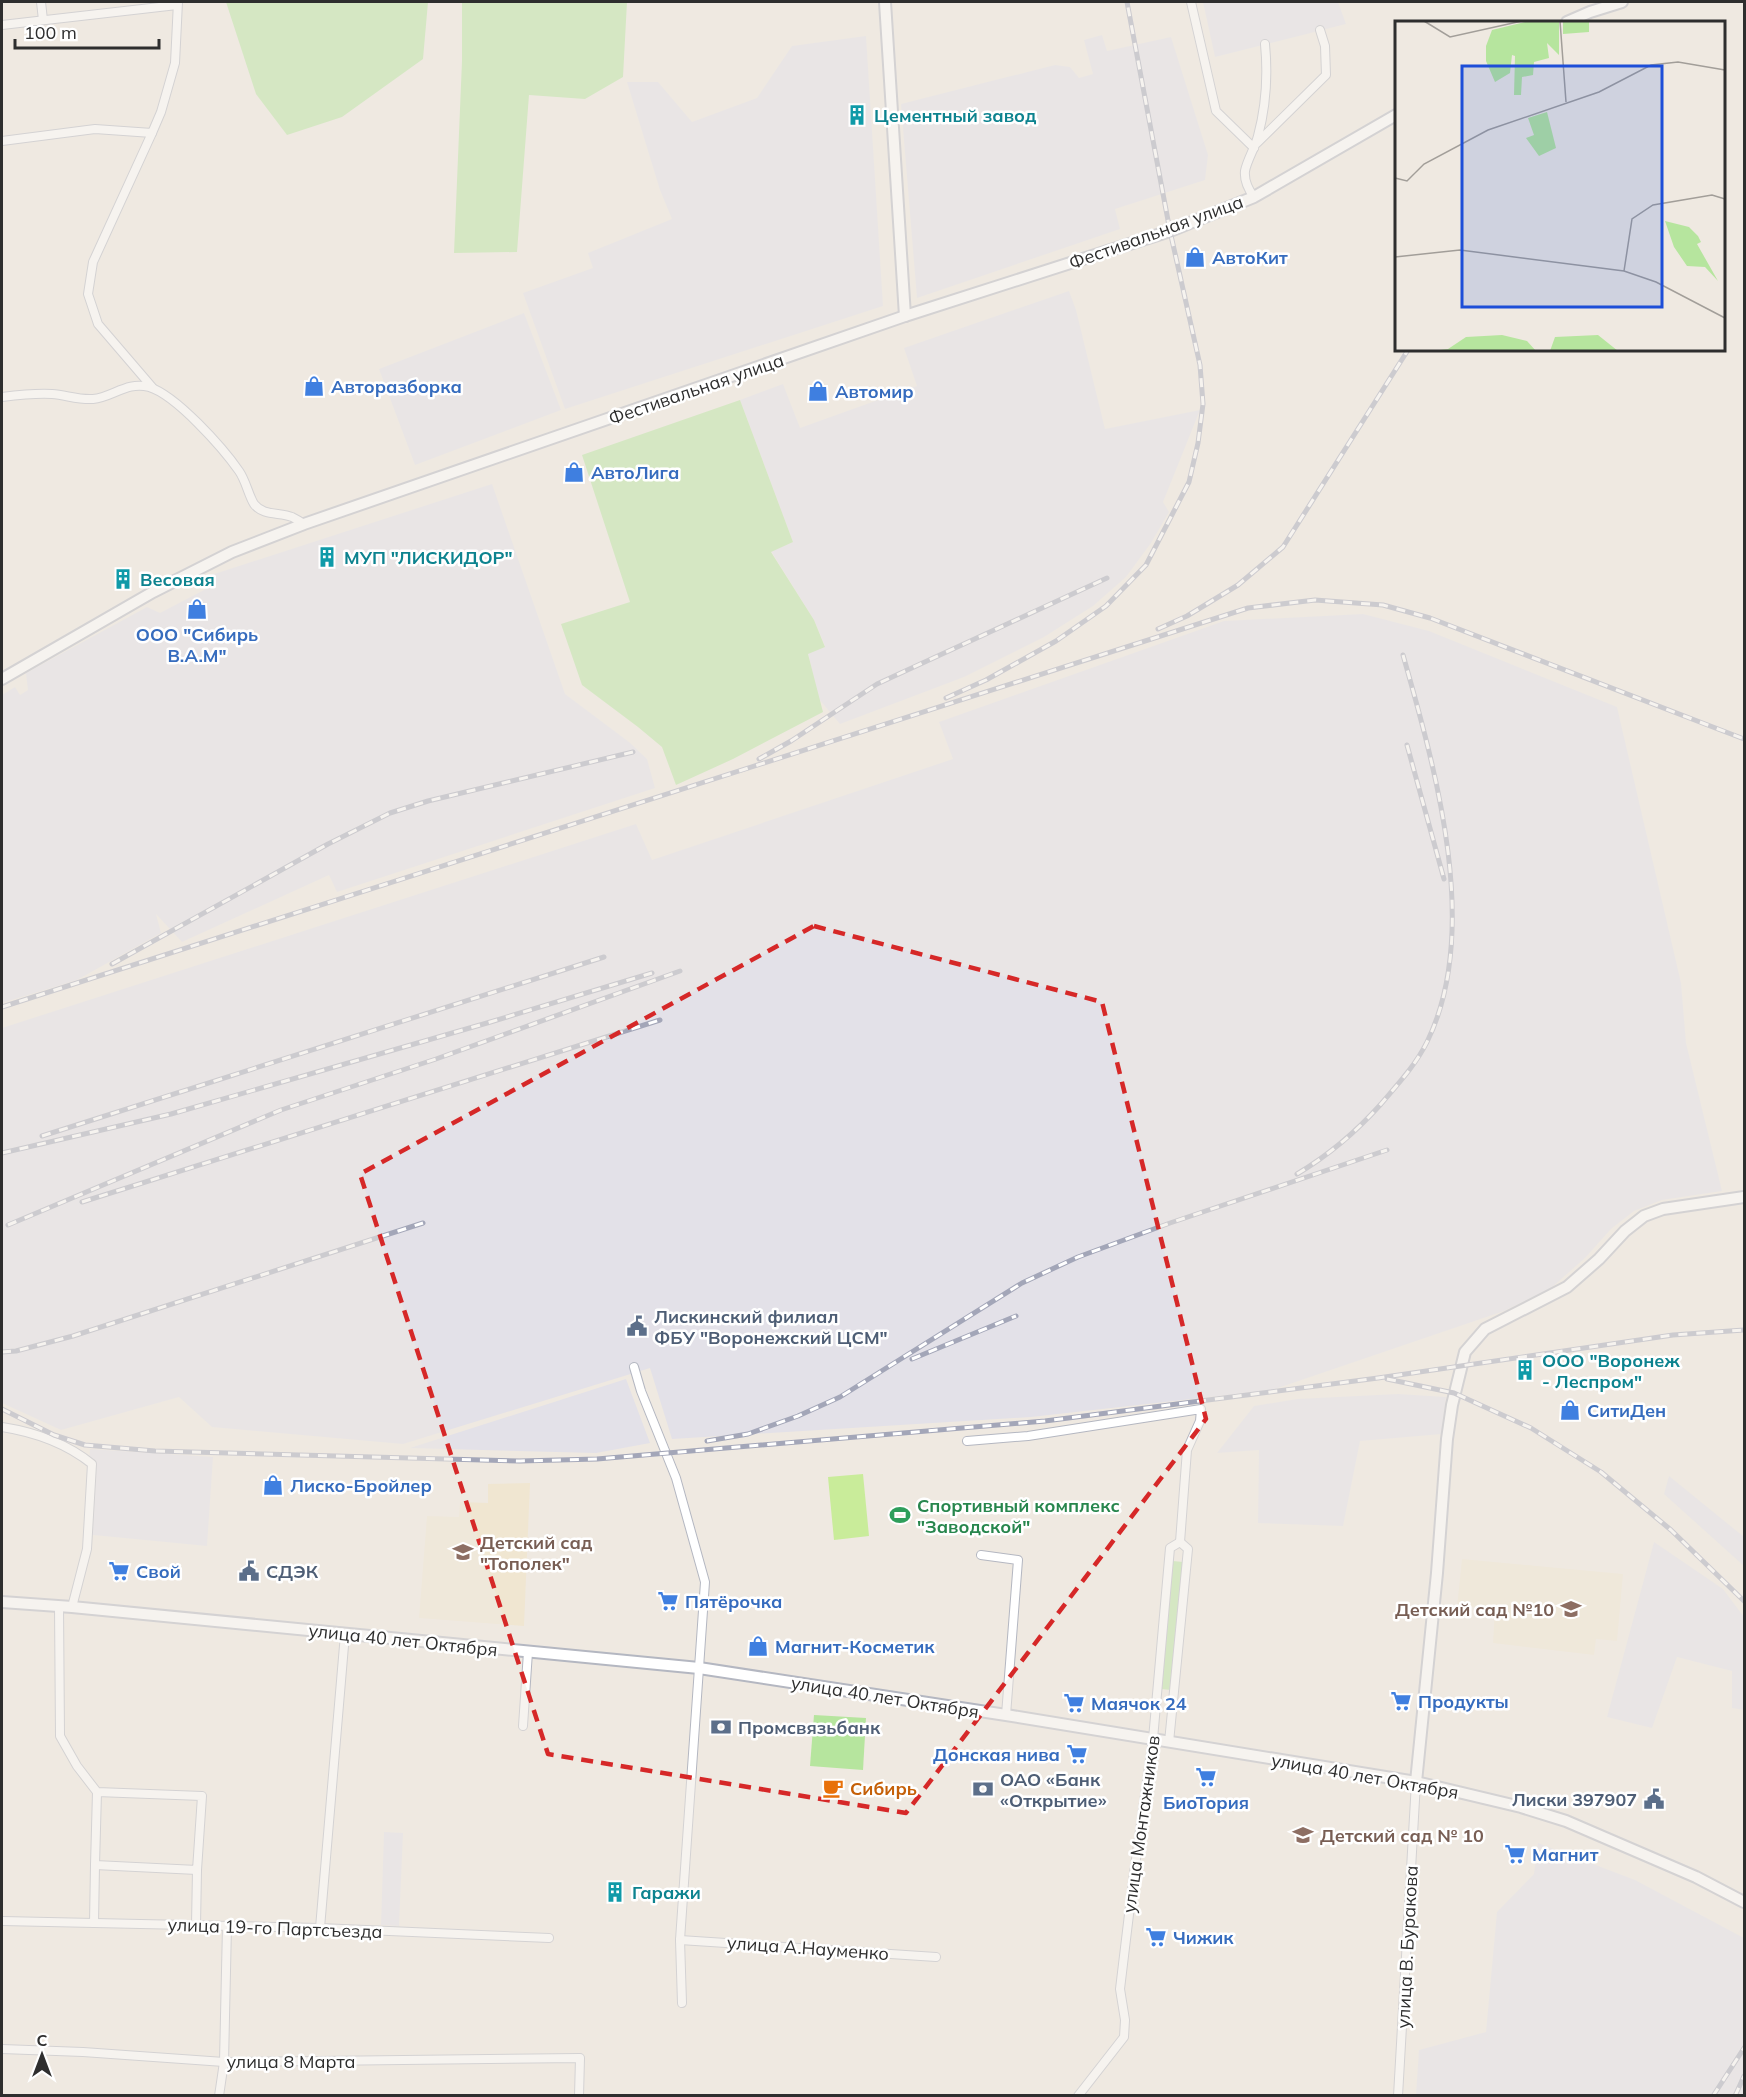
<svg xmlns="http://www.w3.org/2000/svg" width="1746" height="2097" font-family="Mulish,sans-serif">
<rect width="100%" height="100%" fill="#efe9e1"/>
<g fill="#e3e1e8">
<polygon points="1203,2 1338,2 1346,24 1215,57"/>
<polygon points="1102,35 1107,51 1171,37 1208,155 1205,180 1115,209 1120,229 917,298 901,104 1055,65 1070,67 1079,78 1093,74 1084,40"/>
<polygon points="866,36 883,306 565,409 523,293 593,268 588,253 672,219 660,190 627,82 658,82 692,122 757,98 792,46"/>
<polygon points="1069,291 1076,310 1105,429 1200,410 1163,502 1169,512 1151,543 1126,577 1093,606 1044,637 964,677 840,724 819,699 808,653 825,646 814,620 771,551 793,542 740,400 783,384 800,428 917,386 904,348"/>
<polygon points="524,313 561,410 415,465 379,369"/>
<polygon points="492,484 565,694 629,742 647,759 655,788 337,892 329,875 182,942 156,914 161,933 77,980 2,1003 2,695 15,687 20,695 28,690 26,673 147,607 160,613 206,589 202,578"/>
<polygon points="1363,614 1429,631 1617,707 1681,983 1686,1043 1722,1191 1662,1200 1634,1211 1611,1229 1585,1258 1550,1289 1504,1311 1272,1390 1031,1417 672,1439 650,1368 403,1444 212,1427 179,1397 61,1430 2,1403 2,1028 636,824 652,860 953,759 939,722 1224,621"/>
<polygon points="626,1379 650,1443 596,1453 410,1448"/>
<polygon points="1398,1394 1446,1397 1442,1434 1360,1441 1343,1526 1258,1523 1259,1450 1217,1453 1254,1406 1297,1399"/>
<polygon points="90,1449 213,1457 207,1546 83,1534"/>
<polygon points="1669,1476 1744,1537 1744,1566 1664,1494"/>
<polygon points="1654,1542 1723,1589 1744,1617 1744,1710 1732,1708 1732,1671 1677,1657 1652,1728 1607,1717"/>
<polygon points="384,1832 403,1833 399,1926 381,1925"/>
<polygon points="1538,1843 1635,1880 1744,1938 1744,2095 1416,2095 1419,2050 1486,2032 1497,1912 1534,1874"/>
</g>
<g fill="#f0e6d1">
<polygon points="530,1483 524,1626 419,1618 427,1516 459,1517 460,1502 488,1503 488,1484"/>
<polygon points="1462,1559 1623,1574 1617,1641 1596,1639 1594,1655 1493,1643 1495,1607 1457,1607"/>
</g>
<g fill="#b6e59e">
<polygon points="226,2 428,2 423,59 342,117 287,135 256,94"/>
<polygon points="462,2 627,2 623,77 585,99 529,95 517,252 454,253 462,61"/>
<polygon points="740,400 793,542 771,552 814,620 825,647 808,654 823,712 733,759 676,785 662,747 638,727 582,685 561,624 630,602 582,455"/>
<polygon points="1173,1561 1183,1562 1171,1690 1161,1689"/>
<polygon points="814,1715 866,1718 863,1770 810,1766"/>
</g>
<polygon fill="#c9ec9a" points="863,1474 869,1536 834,1540 828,1477"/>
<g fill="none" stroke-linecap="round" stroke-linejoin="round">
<g stroke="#b4b7c1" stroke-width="10">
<g id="street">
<polyline points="41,2 43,20"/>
<polyline points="1191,2 1216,111 1254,148"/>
<polyline points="2,25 177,5"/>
<polyline points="152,133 93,262 88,294 98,324 152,387"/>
<polyline points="2,141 95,129 152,133 161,112 175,63 178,2"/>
<polyline points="1257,143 1326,75 1325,46 1320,30"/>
<path d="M 1254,197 C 1248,189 1244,181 1245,171 C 1247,160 1255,148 1258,136 C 1266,106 1268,75 1265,44"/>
<path d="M 2,397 C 18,395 35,393 52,394 C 66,395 78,400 93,399 C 113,397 127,381 149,387 C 176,395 223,448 239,471 C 246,481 248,494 254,504 C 263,516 280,512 292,517 C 296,519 301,522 304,524"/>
<polyline points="634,1367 641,1391 676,1478 705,1582 680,1940 682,2003"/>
<path d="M 2,1427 C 34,1432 66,1443 92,1464 L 87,1549 L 72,1607"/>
<polyline points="967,1441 1028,1436 1201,1409 1200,1421 1187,1450 1180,1542"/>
<polyline points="981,1555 1018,1560 1006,1715"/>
<polyline points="59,1606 60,1736 77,1766 97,1792 95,1865 197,1870 202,1796 97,1792"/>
<polyline points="523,1726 528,1652"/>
<polyline points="1169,1742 1188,1549 1180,1542"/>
<polyline points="2,1921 320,1928 549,1938"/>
<polyline points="94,1923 95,1865"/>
<polyline points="196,1925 197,1870"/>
<polyline points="320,1928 345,1634"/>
<polyline points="680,1940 936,1957"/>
<polyline points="2,2049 83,2052 224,2062 580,2058 579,2096"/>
<polyline points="219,2096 224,2062 227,1926"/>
<polyline points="1078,2096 1124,2037 1125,2020 1120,1989 1134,1873 1153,1739 1170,1548 1180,1542"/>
<polyline points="1398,2096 1416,1782"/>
</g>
</g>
<g stroke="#b4b7c1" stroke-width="14">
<g id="secondary">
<polyline points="885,2 905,316"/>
<polyline points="1567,22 1590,12 1622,2"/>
<polyline points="2,679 153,592 232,552 304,524 905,316 1170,231 1254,197 1396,115"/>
<polyline points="2,1602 72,1607 699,1668 1006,1715 1416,1782 1521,1807 1566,1821 1696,1877 1744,1902"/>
<polyline points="1416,1782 1437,1573 1447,1439 1452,1405 1465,1352 1485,1329 1567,1287 1599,1259 1625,1231 1644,1216 1663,1209 1744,1197"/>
</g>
</g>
<use href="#street" stroke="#fff" stroke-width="8"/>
<use href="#secondary" stroke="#fff" stroke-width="10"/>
<g stroke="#a3a6b8" stroke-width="5">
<g id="rail">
<polyline points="1158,629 1187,616 1238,585 1283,547 1408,350"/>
<polyline points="946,698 986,680 1056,641 1106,606 1146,565 1189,482 1198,443 1203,404 1200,365 1170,231 1127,2"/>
<polyline points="1407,745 1444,879"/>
<polyline points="759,759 791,741 877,684 1107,578"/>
<polyline points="112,964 328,844 390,813 428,801 633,752"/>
<polyline points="2,1007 1248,608 1315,600 1383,605 1430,618 1744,739"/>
<polyline points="42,1136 604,957"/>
<polyline points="2,1153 171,1114 487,1023 652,973"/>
<path d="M 1297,1174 C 1329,1155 1356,1132 1381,1104 C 1398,1084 1415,1066 1427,1042 C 1482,930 1435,768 1403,655"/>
<polyline points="82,1202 660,1020"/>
<polyline points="8,1225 281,1110 436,1059 680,971"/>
<polyline points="2,1352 16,1351 73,1336 423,1223"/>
<polyline points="912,1359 1016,1316"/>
<polyline points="1387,1379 1454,1393 1531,1428 1601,1472 1671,1530 1744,1601"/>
<polyline points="2,1409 54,1435 85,1445 155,1451 520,1461 597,1459 1045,1421 1378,1378 1673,1335 1744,1330"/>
<polyline points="707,1441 748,1434 798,1416 840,1397 1022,1283 1078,1257 1170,1223 1387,1150"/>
<polyline points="1713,2096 1744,2048"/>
<polyline points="1735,2096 1744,2076"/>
</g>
</g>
<use href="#rail" stroke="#fff" stroke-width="3" stroke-dasharray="9" stroke-linecap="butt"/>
</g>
<path d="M0 0H1746V2097H0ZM 814,926 L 1102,1002 L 1206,1419 L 906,1813 L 548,1754 L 360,1174 Z" fill="#efe9e1" fill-opacity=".55" fill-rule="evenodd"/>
<path fill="none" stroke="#d62828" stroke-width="4.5" stroke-dasharray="12 8" stroke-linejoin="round" d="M 814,926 L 1102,1002 L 1206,1419 L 906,1813 L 548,1754 L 360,1174 Z"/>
<defs>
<g id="building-bare" transform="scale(1.62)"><path d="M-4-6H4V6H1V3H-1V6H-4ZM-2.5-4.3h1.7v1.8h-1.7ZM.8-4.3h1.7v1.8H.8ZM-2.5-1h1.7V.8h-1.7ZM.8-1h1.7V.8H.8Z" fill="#0f9aa8" stroke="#fff" stroke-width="2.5" paint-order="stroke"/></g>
<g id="shop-bare" transform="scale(1.62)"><path d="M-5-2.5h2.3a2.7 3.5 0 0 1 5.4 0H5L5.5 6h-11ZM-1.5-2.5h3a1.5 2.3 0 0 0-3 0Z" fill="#3f7fe0" stroke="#fff" stroke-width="2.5" paint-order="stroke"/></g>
<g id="civic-bare" transform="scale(1.62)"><path d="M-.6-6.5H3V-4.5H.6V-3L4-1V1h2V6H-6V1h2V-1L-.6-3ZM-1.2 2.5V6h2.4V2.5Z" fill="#5c6f8a" stroke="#fff" stroke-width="2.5" paint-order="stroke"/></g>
<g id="stadium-bare" transform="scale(1.62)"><path d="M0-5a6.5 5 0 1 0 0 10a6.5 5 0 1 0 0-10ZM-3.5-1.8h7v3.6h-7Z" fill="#2e9e5b" stroke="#fff" stroke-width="2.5" paint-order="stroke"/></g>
<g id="school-bare" transform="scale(1.62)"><path d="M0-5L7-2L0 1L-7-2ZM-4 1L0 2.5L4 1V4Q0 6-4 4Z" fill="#8d6e63" stroke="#fff" stroke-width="2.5" paint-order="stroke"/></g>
<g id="supermarket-bare" transform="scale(1.62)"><path d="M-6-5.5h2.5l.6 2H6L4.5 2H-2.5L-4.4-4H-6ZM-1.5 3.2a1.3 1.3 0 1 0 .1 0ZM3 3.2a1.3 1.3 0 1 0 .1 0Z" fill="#3f7fe0" stroke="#fff" stroke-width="2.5" paint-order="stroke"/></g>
<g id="bank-bare" transform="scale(1.62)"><path d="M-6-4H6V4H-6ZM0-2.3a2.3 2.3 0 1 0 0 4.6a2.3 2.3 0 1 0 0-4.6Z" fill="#5c6f8a" stroke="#fff" stroke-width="2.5" paint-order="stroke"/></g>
<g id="cafe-bare" transform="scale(1.62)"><path d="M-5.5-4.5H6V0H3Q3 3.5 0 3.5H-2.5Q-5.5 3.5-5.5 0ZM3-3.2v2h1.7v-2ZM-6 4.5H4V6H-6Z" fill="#e8710a" stroke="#fff" stroke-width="2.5" paint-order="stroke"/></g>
</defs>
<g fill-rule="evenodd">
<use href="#building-bare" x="857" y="115"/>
<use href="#shop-bare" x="1195" y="257"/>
<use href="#shop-bare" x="314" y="386"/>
<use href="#shop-bare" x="818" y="391"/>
<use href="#shop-bare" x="574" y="472"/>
<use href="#building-bare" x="327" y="557"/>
<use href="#building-bare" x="123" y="579"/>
<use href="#shop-bare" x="197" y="609"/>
<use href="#civic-bare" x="637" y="1326"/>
<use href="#building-bare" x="1525" y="1370"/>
<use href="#shop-bare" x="1570" y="1410"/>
<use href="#shop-bare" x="273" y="1485"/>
<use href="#stadium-bare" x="900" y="1515"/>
<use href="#school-bare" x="463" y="1552"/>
<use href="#supermarket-bare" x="119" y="1571"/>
<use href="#civic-bare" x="249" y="1571"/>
<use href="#supermarket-bare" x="668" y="1601"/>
<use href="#school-bare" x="1571" y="1609"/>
<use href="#shop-bare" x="758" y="1646"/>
<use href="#supermarket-bare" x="1401" y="1701"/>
<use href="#supermarket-bare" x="1074" y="1703"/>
<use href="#bank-bare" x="721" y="1727"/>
<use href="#supermarket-bare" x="1077" y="1754"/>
<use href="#supermarket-bare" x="1206" y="1777"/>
<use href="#cafe-bare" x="833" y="1788"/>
<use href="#bank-bare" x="983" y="1789"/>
<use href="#civic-bare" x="1654" y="1799"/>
<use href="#school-bare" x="1303" y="1835"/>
<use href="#supermarket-bare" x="1515" y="1854"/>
<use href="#building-bare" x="615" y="1892"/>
<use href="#supermarket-bare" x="1156" y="1937"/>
</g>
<g text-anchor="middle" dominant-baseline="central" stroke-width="5" stroke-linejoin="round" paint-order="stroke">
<g font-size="18" font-weight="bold" fill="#0d838f" stroke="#fff" text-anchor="start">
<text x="874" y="115">Цементный завод</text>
<text x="344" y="557">МУП "ЛИСКИДОР"</text>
<text x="140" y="579">Весовая</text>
<text x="1542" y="1360">ООО "Воронеж<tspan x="1542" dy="21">- Леспром"</tspan></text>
<text x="632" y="1892">Гаражи</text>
</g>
<g font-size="18" fill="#2e2e2e" stroke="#fff">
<text transform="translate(1156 232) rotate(-20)">Фестивальная улица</text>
<text transform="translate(696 389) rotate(-19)">Фестивальная улица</text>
<text transform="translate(403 1640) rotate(6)">улица 40 лет Октября</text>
<text transform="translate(885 1697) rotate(9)">улица 40 лет Октября</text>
<text transform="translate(1365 1776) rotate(10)">улица 40 лет Октября</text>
<text transform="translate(1141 1824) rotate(-82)">улица Монтажников</text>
<text transform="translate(275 1928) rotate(2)">улица 19-го Партсъезда</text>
<text transform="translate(1407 1947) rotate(-87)">улица В. Буракова</text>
<text transform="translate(808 1948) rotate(4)">улица А.Науменко</text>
<text x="291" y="2061">улица 8 Марта</text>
</g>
<g font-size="18" font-weight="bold" fill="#366cbe" stroke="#fff" text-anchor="start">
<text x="1212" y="257">АвтоКит</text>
<text x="331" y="386">Авторазборка</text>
<text x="835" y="391">Автомир</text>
<text x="591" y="472">АвтоЛига</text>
<text x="197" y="634" text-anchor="middle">ООО "Сибирь<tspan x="197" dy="21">В.А.М"</tspan></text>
<text x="1587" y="1410">СитиДен</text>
<text x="290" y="1485">Лиско-Бройлер</text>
<text x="136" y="1571">Свой</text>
<text x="685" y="1601">Пятёрочка</text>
<text x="775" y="1646">Магнит-Косметик</text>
<text x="1418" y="1701">Продукты</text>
<text x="1091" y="1703">Маячок 24</text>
<text x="1060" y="1754" text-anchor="end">Донская нива</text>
<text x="1206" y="1802" text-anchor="middle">БиоТория</text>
<text x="1532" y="1854">Магнит</text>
<text x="1173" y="1937">Чижик</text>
</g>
<g font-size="18" font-weight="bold" fill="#4e5e75" stroke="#fff" text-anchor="start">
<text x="654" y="1316">Лискинский филиал<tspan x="654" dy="21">ФБУ "Воронежский ЦСМ"</tspan></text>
<text x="266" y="1571">СДЭК</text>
<text x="738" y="1727">Промсвязьбанк</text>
<text x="1000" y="1779">ОАО «Банк<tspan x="1000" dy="21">«Открытие»</tspan></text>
<text x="1637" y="1799" text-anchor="end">Лиски 397907</text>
</g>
<g font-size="18" font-weight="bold" fill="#27864d" stroke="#fff" text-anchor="start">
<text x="917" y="1505">Спортивный комплекс<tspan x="917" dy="21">"Заводской"</tspan></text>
</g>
<g font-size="18" font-weight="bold" fill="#785e54" stroke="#fff" text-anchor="start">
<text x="480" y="1542">Детский сад<tspan x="480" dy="21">"Тополек"</tspan></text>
<text x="1554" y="1609" text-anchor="end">Детский сад №10</text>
<text x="1320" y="1835">Детский сад № 10</text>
</g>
<g font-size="18" font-weight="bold" fill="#c56008" stroke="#fff" text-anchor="start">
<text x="850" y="1788">Сибирь</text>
</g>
</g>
<g transform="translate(1395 21)">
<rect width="330" height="330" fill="#efe9e1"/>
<path d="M 134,0 L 164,0 L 164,34 L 152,22 L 154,37 L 139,41 L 138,54 L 127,56 L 126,74 L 119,74 L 120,35 L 117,34 L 115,52 L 100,61 L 91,40 L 91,25 L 97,9 ZM 168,0 L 194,0 L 194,11 L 168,13 ZM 152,91 L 161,127 L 144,135 L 131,117 L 139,114 L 133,97 ZM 270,200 L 294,206 L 303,215 L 306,221 L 302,223 L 323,260 L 310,246 L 292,245 L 279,226 ZM 107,314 L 132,320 L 141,330 L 38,330 L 53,328 L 71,316 ZM 203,314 L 223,330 L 155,330 L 160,316 Z" fill="#b6e59e"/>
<path fill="none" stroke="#a29e99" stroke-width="1.5" d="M 29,0 L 55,16 L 127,0M 165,0 L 171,81M 0,157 L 12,160 L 29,143 L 93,109 L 204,71 L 256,44 L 283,41 L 330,49M 0,236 L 65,229 L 229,250 L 261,261 L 330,297M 229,250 L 237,198 L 258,184 L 317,174 L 330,178"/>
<path fill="#1d4ed8" fill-opacity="0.15" stroke="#1d4ed8" stroke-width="3" d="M 67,45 L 267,45 L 267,286 L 67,286 Z"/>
<rect width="330" height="330" fill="none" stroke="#2e2e2e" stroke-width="3"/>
</g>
<rect width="1746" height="2097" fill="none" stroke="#2e2e2e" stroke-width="6"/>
<g transform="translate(42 2055)" stroke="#ffffff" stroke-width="4.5" paint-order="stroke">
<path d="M0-4.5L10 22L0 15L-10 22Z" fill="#2e2e2e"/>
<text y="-9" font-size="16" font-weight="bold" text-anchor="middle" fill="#2e2e2e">С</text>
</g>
<path d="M15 39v9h144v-9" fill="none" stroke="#2e2e2e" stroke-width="3"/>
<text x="24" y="39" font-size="18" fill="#2e2e2e" stroke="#ffffff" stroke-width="4.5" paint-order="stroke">100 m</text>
</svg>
